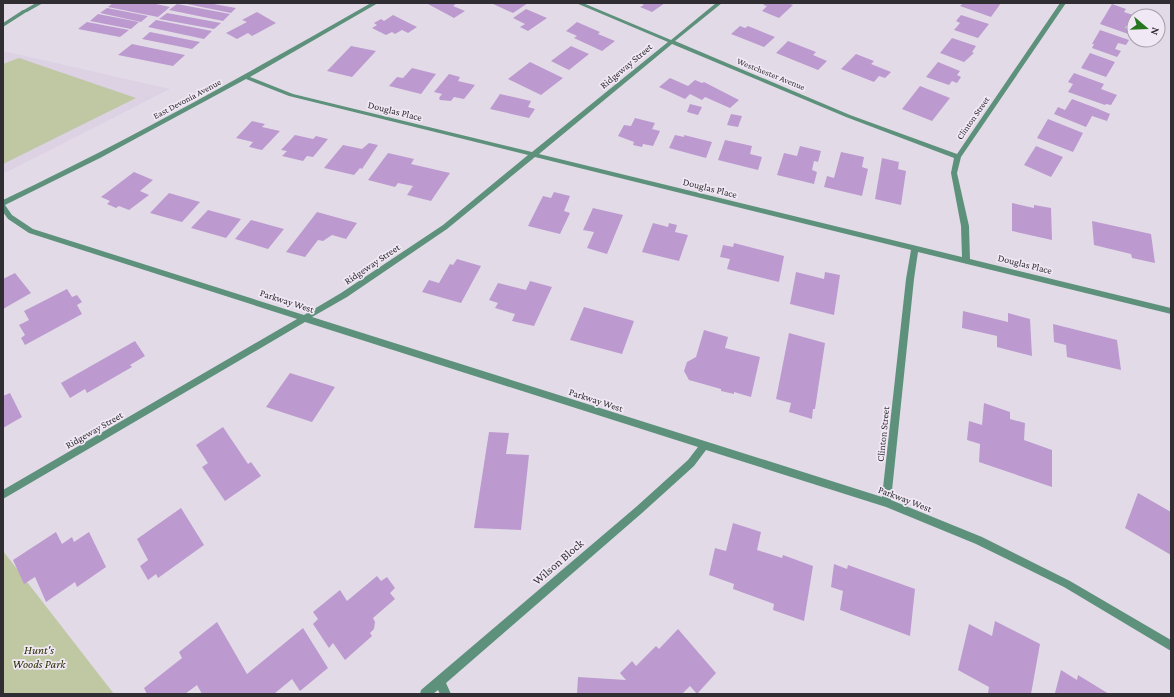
<svg xmlns="http://www.w3.org/2000/svg" width="1174" height="697" font-family="'Crimson Pro',serif">
<rect width="100%" height="100%" fill="#e2dbe7"/>
<polygon fill="#ddd1e4" points="3,51 170,89 3,174"/>
<g fill="#bfc8a3">
<polygon points="19,58 136,98 3,164 3,64"/>
<polygon points="3,551 10,560 114,694 3,694"/>
</g>
<g fill="#bc9acf">
<polygon points="113,3 151,3 170,7 158,17 108,7"/>
<polygon points="182,3 208,3 236,8 231,13"/>
<polygon points="426,3 457,3 453,6 465,11 454,18"/>
<polygon points="491,3 528,3 513,13"/>
<polygon points="640,3 665,3 652,12 640,7 644,5"/>
<polygon points="766,3 786,3 793,5 779,18 762,11 767,6 763,5"/>
<polygon points="963,3 1001,3 991,17 960,6"/>
<polygon points="177,4 230,14 223,21 169,10"/>
<polygon points="1112,4 1126,9 1124,12 1133,15 1125,28 1134,29 1134,36 1100,24"/>
<polygon points="107,8 148,16 141,22 100,13"/>
<polygon points="526,9 547,18 528,31 520,27 525,24 513,18"/>
<polygon points="257,12 276,23 252,36 248,33 237,39 226,33 247,22 242,20"/>
<polygon points="167,13 221,23 214,29 159,19"/>
<polygon points="98,14 139,22 131,29 90,21"/>
<polygon points="393,15 417,27 408,33 402,30 395,34 392,32 386,35 372,28 377,25 374,23 381,19 384,21"/>
<polygon points="961,15 989,24 978,38 954,30 960,23 956,21"/>
<polygon points="156,20 212,31 204,39 148,27"/>
<polygon points="87,22 129,30 120,37 78,29"/>
<polygon points="577,22 600,32 598,34 615,41 602,51 574,38 577,36 566,31"/>
<polygon points="740,26 745,28 748,26 775,37 764,47 731,34"/>
<polygon points="1100,30 1129,40 1126,45 1118,43 1115,49 1121,51 1117,57 1092,48 1094,44 1092,44"/>
<polygon points="150,32 200,42 192,49 142,39"/>
<polygon points="952,38 976,46 972,52 974,53 964,62 940,53"/>
<polygon points="788,41 816,52 813,55 827,61 818,70 776,53"/>
<polygon points="132,44 185,55 173,66 118,55"/>
<polygon points="351,46 376,51 352,77 327,71"/>
<polygon points="571,46 589,54 569,70 551,61"/>
<polygon points="1090,53 1115,62 1106,77 1081,68"/>
<polygon points="856,54 874,61 871,64 891,72 885,78 879,76 874,82 841,69"/>
<polygon points="530,62 563,78 541,95 508,79"/>
<polygon points="938,62 960,71 957,75 961,77 957,83 952,81 949,85 926,77"/>
<polygon points="412,68 436,74 421,94 389,86 397,77 403,78"/>
<polygon points="1074,73 1104,84 1101,89 1117,95 1111,105 1106,104 1105,105 1068,92 1073,84 1068,82"/>
<polygon points="449,74 460,77 458,81 475,85 464,99 454,97 451,101 440,100 439,98 442,94 434,92"/>
<polygon points="670,78 688,86 695,80 702,83 704,82 739,100 730,108 705,97 702,100 690,94 685,99 659,87"/>
<polygon points="920,86 950,98 932,121 902,109"/>
<polygon points="500,94 531,101 528,107 535,109 529,118 490,109"/>
<polygon points="1072,99 1096,108 1110,114 1107,121 1092,116 1086,127 1054,114 1058,107 1065,110"/>
<polygon points="690,104 702,107 698,115 687,112"/>
<polygon points="731,114 742,116 738,127 727,125"/>
<polygon points="635,118 655,123 652,129 660,131 653,146 643,144 642,147 633,145 634,142 618,136 624,125 631,126"/>
<polygon points="1048,119 1083,133 1073,152 1037,138"/>
<polygon points="252,121 265,124 262,127 280,131 262,150 249,147 253,142 236,138"/>
<polygon points="295,135 313,139 316,136 328,139 313,157 307,156 303,161 282,156 287,151 281,150"/>
<polygon points="675,135 684,137 684,135 712,142 706,158 669,148"/>
<polygon points="725,140 752,146 750,154 762,157 758,170 718,160"/>
<polygon points="369,143 378,145 362,169 360,168 354,175 324,168 343,145 362,149"/>
<polygon points="800,146 821,151 818,162 814,161 812,170 817,172 814,184 777,175 784,153 797,156"/>
<polygon points="1036,146 1063,157 1051,177 1024,165"/>
<polygon points="841,152 864,157 862,167 868,169 862,196 824,187 827,176 834,178"/>
<polygon points="388,153 414,159 411,164 450,173 431,201 407,195 413,186 398,183 395,187 368,180"/>
<polygon points="882,158 899,162 898,169 906,171 901,205 875,199"/>
<polygon points="134,172 153,180 140,191 149,195 129,210 119,206 116,208 107,204 110,201 101,197"/>
<polygon points="554,192 570,196 564,211 570,213 560,234 528,226 543,196 551,198"/>
<polygon points="169,193 200,202 182,222 150,213"/>
<polygon points="1012,203 1034,208 1034,205 1051,208 1052,240 1012,231"/>
<polygon points="593,208 623,215 607,254 587,248 594,232 583,230"/>
<polygon points="208,210 241,219 226,238 191,228"/>
<polygon points="317,212 357,223 346,239 332,235 323,241 318,240 305,257 286,252"/>
<polygon points="251,220 284,229 268,249 235,239"/>
<polygon points="1092,221 1151,234 1155,263 1132,258 1131,254 1094,245"/>
<polygon points="653,223 668,227 669,223 677,225 675,232 688,235 679,261 642,252"/>
<polygon points="734,243 784,256 779,282 727,269 730,259 720,257 723,245 733,247"/>
<polygon points="457,259 481,266 461,303 422,292 429,280 439,283 450,264 453,265"/>
<polygon points="796,272 824,279 825,272 840,275 834,315 790,304"/>
<polygon points="15,273 31,293 3,309 3,279"/>
<polygon points="530,281 552,287 534,326 512,321 515,314 495,308 498,303 489,300 498,283 526,290"/>
<polygon points="67,289 72,297 77,295 82,302 77,305 82,314 25,345 21,338 25,335 19,325 29,320 24,311"/>
<polygon points="584,307 634,321 622,354 570,340"/>
<polygon points="963,311 1008,322 1008,313 1030,319 1032,356 997,347 997,336 962,328"/>
<polygon points="1053,324 1117,340 1121,370 1067,357 1066,345 1054,342"/>
<polygon points="704,330 728,337 725,348 760,357 751,397 734,392 734,394 721,391 721,389 689,380 684,371 687,362 696,357"/>
<polygon points="789,333 825,343 815,409 813,409 812,419 789,412 791,403 776,399"/>
<polygon points="135,341 145,356 130,365 132,367 87,393 85,389 70,398 61,383"/>
<polygon points="290,373 335,387 312,422 266,407"/>
<polygon points="10,393 22,417 3,428 3,396"/>
<polygon points="984,403 1010,412 1010,419 1025,423 1024,440 1052,450 1052,487 979,462 980,444 967,440 969,421 982,425"/>
<polygon points="223,427 248,464 251,462 261,476 225,501 202,467 208,463 196,445"/>
<polygon points="489,432 509,433 506,454 529,455 521,530 474,528"/>
<polygon points="1138,493 1171,512 1171,555 1125,528"/>
<polygon points="181,508 204,545 158,578 156,574 148,580 140,566 148,560 137,539"/>
<polygon points="733,523 761,532 757,550 782,558 783,555 813,566 804,621 773,610 774,604 733,589 734,584 709,575 715,548 726,551"/>
<polygon points="56,532 62,544 72,537 74,542 89,532 106,567 77,587 75,582 46,602 35,577 24,584 13,560"/>
<polygon points="834,564 847,569 848,565 915,589 910,636 840,610 843,591 831,587"/>
<polygon points="377,576 381,581 387,577 395,588 390,593 395,599 373,618 375,622 374,629 370,633 372,636 345,660 333,643 329,648 313,624 318,619 313,612 340,590 347,601"/>
<polygon points="995,621 1040,644 1031,694 988,694 989,687 958,670 969,624 992,636"/>
<polygon points="217,622 247,674 303,628 328,668 300,691 292,679 274,694 202,694 197,685 185,694 147,694 144,688 182,658 179,652"/>
<polygon points="678,629 716,673 697,694 690,686 682,694 577,694 578,677 626,680 620,673 632,661 636,666 656,646 659,649"/>
<polygon points="1061,670 1077,680 1078,675 1109,694 1057,694 1055,693"/>
</g>
<g fill="none" stroke-linecap="round" stroke-linejoin="round">
<polygon fill="#5e917b" fill-rule="evenodd" points="23,10 28,11 3,27 3,23"/>
<g fill="#5e917b" fill-rule="evenodd">
<polygon points="36,3 43,3 27,12 22,11"/>
<path d="M 371,3 L 378,3 L 250,77 L 293,94 L 532,152 L 668,42 L 576,3 L 583,3 L 671,40 L 716,3 L 722,3 L 675,41 L 850,115 L 957,154 L 1060,3 L 1066,3 L 961,157 L 957,173 L 969,226 L 970,259 L 1171,308 L 1171,314 L 918,252 L 914,279 L 891,500 L 982,537 L 1070,581 L 1171,640 L 1171,651 L 1064,587 L 976,544 L 886,507 L 706,450 L 694,466 L 642,513 L 446,683 L 451,694 L 440,694 L 438,690 L 433,694 L 420,694 L 421,690 L 636,507 L 688,460 L 698,447 L 305,322 L 3,499 L 3,490 L 297,319 L 29,233 L 8,219 L 3,212 L 3,200 C 129,140 250,72 371,3 ZM 672,44 L 846,117 L 954,158 L 951,173 L 961,226 L 962,257 L 539,154 ZM 246,79 L 289,96 L 528,155 L 443,225 L 341,293 L 304,315 L 33,229 L 12,215 L 5,205 L 100,158 ZM 535,157 L 911,250 L 906,279 L 882,497 L 312,317 L 347,297 L 447,229 Z"/>
</g>
</g>
<g text-anchor="middle" dominant-baseline="central" stroke-width="3.5" stroke-linejoin="round" paint-order="stroke">
<g font-size="9" fill="#312e33" stroke="#f0e8f4">
<text transform="translate(771 74) rotate(22)">Westchester Avenue</text>
<text transform="translate(187 99) rotate(-28)">East Devonia Avenue</text>
<text transform="translate(973 118) rotate(-55)">Clinton Street</text>
</g>
<g font-size="10" fill="#312e33" stroke="#f0e8f4">
<text transform="translate(626 66) rotate(-40)">Ridgeway Street</text>
<text transform="translate(395 111) rotate(14)">Douglas Place</text>
<text transform="translate(710 188) rotate(14)">Douglas Place</text>
<text transform="translate(372 264) rotate(-34)">Ridgeway Street</text>
<text transform="translate(1025 264) rotate(14)">Douglas Place</text>
<text transform="translate(287 301) rotate(18)">Parkway West</text>
<text transform="translate(596 400) rotate(18)">Parkway West</text>
<text transform="translate(94 430) rotate(-30)">Ridgeway Street</text>
<text transform="translate(883 434) rotate(-84)">Clinton Street</text>
<text transform="translate(905 499) rotate(21)">Parkway West</text>
</g>
<g font-size="12" fill="#312e33" stroke="#f0e8f4">
<text transform="translate(558 562) rotate(-41)">Wilson Block</text>
</g>
<g font-size="12" font-style="italic" fill="#293001" stroke="#f0e8f4">
<text x="39" y="650">Hunt's<tspan x="39" dy="14">Woods Park</tspan></text>
</g>
</g>
<rect width="1174" height="697" fill="none" stroke="#312e33" stroke-width="8"/>
<g transform="translate(1146 28) rotate(109)"><circle r="19" fill="#f0e8f4" stroke="#a49ea7"/>
<path d="M0-3L7 15L0 10L-7 15Z" fill="#26761f"/>
<text y="-6" font-size="11" font-weight="bold" text-anchor="middle" fill="#312e33">N</text>
</g>
</svg>
